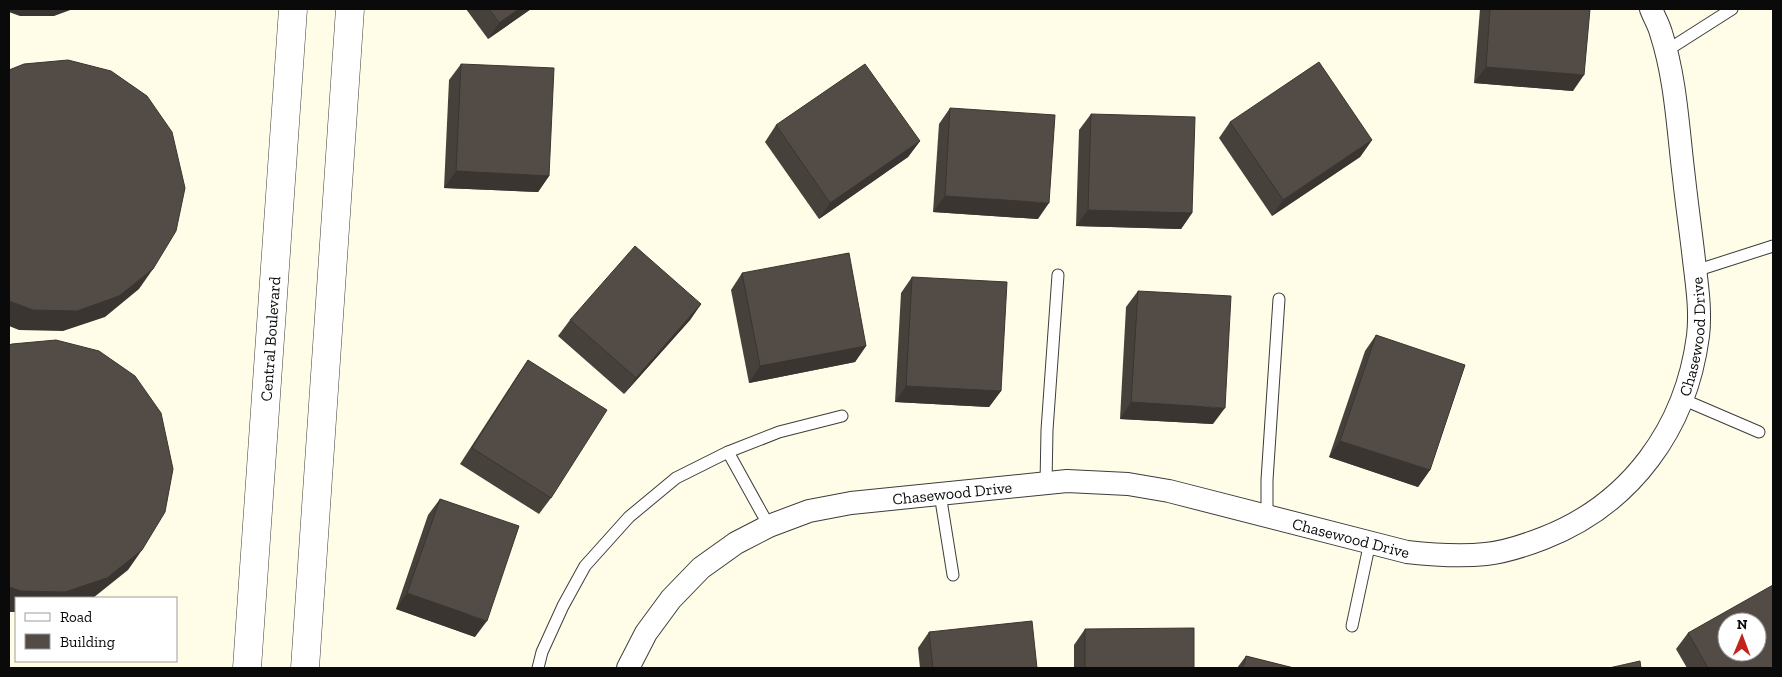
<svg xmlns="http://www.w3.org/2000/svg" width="1782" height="677" font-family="'Zilla Slab',serif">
<rect width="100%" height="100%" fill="#fffde7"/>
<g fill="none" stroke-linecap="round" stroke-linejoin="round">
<g stroke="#3d3d3d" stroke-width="13">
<g id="service">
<polyline points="1666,51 1732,9"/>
<polyline points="1695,271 1773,246"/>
<polyline points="1682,399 1759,432"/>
<polyline points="728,452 769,526"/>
<polyline points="1046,483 1047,430 1058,275"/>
<polyline points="940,494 953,575"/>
<polyline points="1267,516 1267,480 1279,299"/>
<polyline points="1352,626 1370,542"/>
<polyline points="538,668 542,652 563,606 585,566 629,517 676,478 728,452 779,432 842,416"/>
</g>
</g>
<g stroke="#3d3d3d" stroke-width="24">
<g id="minor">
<path id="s1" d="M 628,668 L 646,633 L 671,599 L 701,568 L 736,543 L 769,526 L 809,511 L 851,503 L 1067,481 L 1128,484 L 1169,491 L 1407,552 C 1434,555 1459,557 1486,554 C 1506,552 1526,545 1544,538 C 1631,504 1686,428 1698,336 C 1701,311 1697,285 1694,260 C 1691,233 1687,206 1684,178 C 1678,130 1676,79 1661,33 C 1659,25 1654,17 1651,9"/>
</g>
</g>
<g stroke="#3d3d3d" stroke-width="29">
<g id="tertiary">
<path id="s2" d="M 247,668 L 293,9"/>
<polyline points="305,668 350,9"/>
</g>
</g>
<use href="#service" stroke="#fff" stroke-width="11"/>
<use href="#minor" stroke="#fff" stroke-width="22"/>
<use href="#tertiary" stroke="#fff" stroke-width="28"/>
</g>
<g fill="#47413c">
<polygon points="466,9 531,9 488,39"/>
<polygon points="1480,9 1590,9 1573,91 1474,83"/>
<polygon points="461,64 549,176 538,192 444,188 449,80"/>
<polygon points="950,108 1038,219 933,212 939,124"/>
<polygon points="1091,114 1192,213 1181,229 1076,226 1079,130"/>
<polygon points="1230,122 1372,140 1360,157 1272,216 1219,138"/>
<polygon points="776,125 920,141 908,157 819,219 765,142"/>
<polygon points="742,273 866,346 855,362 749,383 731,290"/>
<polygon points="912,277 1001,391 989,407 895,402 901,293"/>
<polygon points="1138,291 1213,424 1120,419 1126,307"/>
<polygon points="701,304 690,320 624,394 558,336 570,320"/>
<polygon points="1376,335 1430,470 1418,487 1329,457 1365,351"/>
<polygon points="528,360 551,498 539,514 460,464 517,376"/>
<polygon points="440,499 475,637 396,609 428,515"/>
<polygon points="1085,629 1194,668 1074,668 1074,645"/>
<polygon points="929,632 1037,668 920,668 918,648"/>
<polygon points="1688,633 1773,668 1687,668 1676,649"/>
<polygon points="1246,656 1294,668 1237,668"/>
</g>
<g fill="#3a3531">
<polygon points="9,9 73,9 54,16 20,16 9,12"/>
<polygon points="519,9 531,9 488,39 499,23"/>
<polygon points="1486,67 1584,75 1573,91 1474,83"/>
<polygon points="1372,140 1360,157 1272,216 1283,200"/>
<polygon points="920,141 908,157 819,219 830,203"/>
<polygon points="456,171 549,176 538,192 444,188"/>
<polygon points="945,196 1049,203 1038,219 933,212"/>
<polygon points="1088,210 1192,213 1181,229 1076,226"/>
<polygon points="153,269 139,289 105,317 63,331 19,330 9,326 9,301"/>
<polygon points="701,304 690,320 624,394 636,378"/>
<polygon points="866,346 855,362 749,383 760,366"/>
<polygon points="906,386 1001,391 989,407 895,402"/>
<polygon points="1131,402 1225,408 1213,424 1120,419"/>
<polygon points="1340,441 1430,470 1418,487 1329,457"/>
<polygon points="142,550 128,570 93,598 16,598 16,612 9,612 9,587"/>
<polygon points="407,593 487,621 475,637 396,609"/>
</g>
<g fill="#534c46" stroke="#3a3531" fill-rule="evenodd">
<polygon points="489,9 519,9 499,23"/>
<polygon points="1490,9 1590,9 1584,75 1486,67"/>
<polygon points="68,60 111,71 147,96 172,132 185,188 176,231 153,269 119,296 77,311 33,310 9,301 9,70 24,64"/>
<polygon points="1319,62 1372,140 1283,200 1230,122"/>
<polygon points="461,64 554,68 549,176 456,171"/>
<polygon points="865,64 920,141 830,203 776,125"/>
<polygon points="950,108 1055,115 1049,203 945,196"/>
<polygon points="1091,114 1195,117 1192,213 1088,210"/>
<polygon points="635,246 701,304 636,378 570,320"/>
<polygon points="849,253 866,346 760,366 742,273"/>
<polygon points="912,277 1007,282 1001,391 906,386"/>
<polygon points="1138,291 1231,296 1225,408 1131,402"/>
<polygon points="1376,335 1465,365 1430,470 1340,441"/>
<polygon points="56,340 99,351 135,376 161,413 173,469 165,512 142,550 107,578 65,592 21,591 9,587 9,345 12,344"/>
<polygon points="528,360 607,410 551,498 472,448"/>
<polygon points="440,499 519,526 487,621 407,593"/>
<path d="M 1773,585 L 1773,668 L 1708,668 L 1688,633 ZM 1727,622 L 1757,622 L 1757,652 L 1727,652 Z"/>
<polygon points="1032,621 1037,668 933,668 929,632"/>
<polygon points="1194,628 1194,668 1085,668 1085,629"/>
<polygon points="1246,656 1294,668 1243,668"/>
<polygon points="1640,661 1641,668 1609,668"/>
</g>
<g text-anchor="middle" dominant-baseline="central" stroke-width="5" stroke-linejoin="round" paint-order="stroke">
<g font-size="16" fill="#0a0a0a" stroke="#fff">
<text stroke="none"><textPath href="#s1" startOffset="1261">Chasewood Drive</textPath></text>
<text stroke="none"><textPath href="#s2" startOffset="330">Central Boulevard</textPath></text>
<text stroke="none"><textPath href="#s1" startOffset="392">Chasewood Drive</textPath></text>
<text stroke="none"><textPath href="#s1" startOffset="798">Chasewood Drive</textPath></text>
</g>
</g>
<rect width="1782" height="677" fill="none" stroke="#0a0a0a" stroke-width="20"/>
<rect x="15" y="597" width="162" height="65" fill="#ffffff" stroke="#9d9d9d"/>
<rect x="25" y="613" width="25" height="8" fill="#ffffff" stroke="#9d9d9d"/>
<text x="60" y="622" font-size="15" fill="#0a0a0a">Road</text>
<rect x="25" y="634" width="25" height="15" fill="#534c46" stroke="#9d9d9d"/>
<text x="60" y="647" font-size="15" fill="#0a0a0a">Building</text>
<g transform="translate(1742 637) rotate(1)"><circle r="24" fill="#ffffff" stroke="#9d9d9d"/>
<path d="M0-4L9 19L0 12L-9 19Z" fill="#c1241b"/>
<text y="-8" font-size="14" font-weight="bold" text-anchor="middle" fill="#0a0a0a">N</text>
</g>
</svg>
